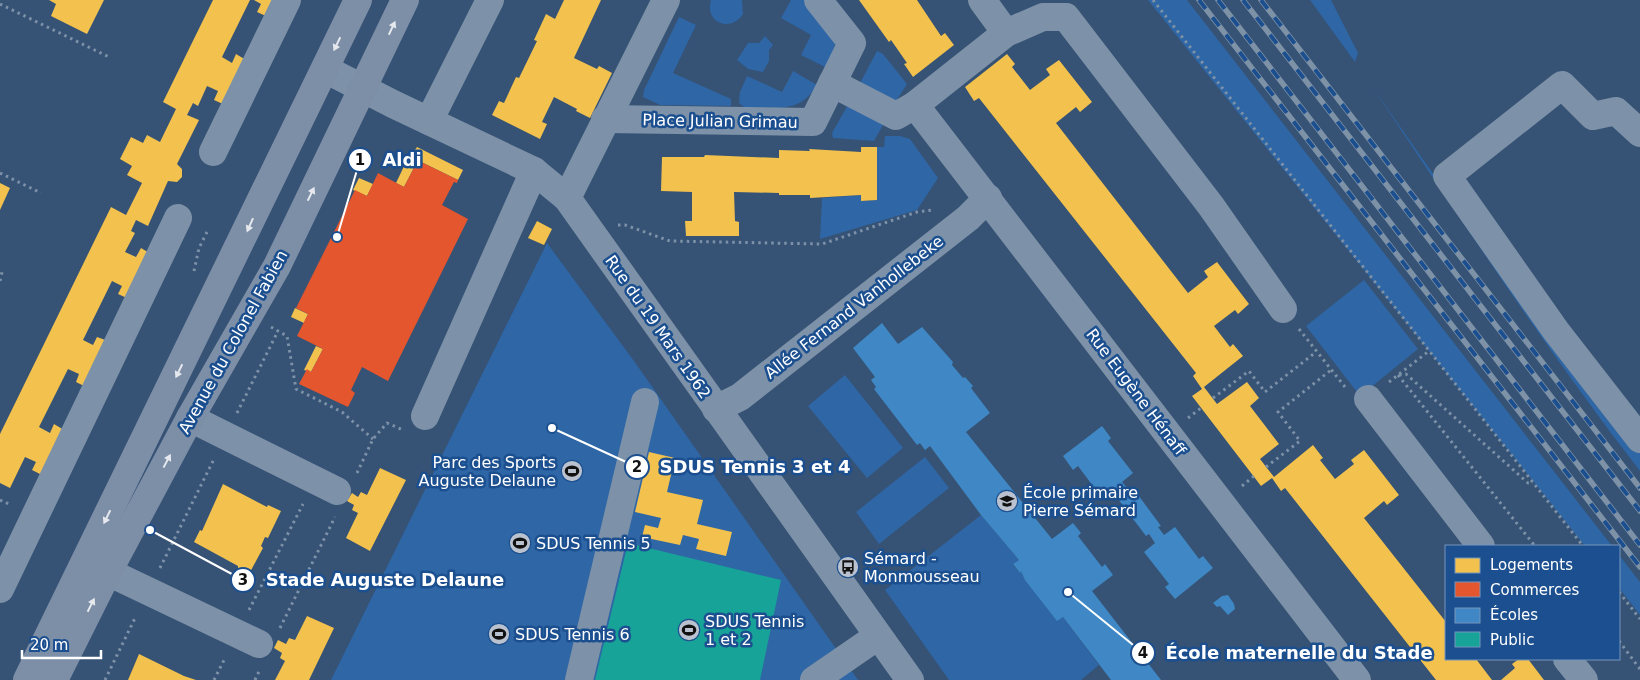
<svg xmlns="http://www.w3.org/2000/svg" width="1640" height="680" font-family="'DejaVu Sans',sans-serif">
<rect width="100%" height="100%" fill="#365274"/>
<g fill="#2f66a5">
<path d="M 711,0 L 742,0 L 743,14 C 731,33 704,23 711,0 Z"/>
<polygon points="791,0 804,0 836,42 827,68 801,55 811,35 781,18"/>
<polygon points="1148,0 1187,0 1612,546 1585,546"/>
<polygon points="1310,0 1331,0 1358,53 1355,62"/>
<polygon points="679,17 696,25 673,73 731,99 731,106 660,105 643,97 644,90"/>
<polygon points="765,36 773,45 769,50 769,61 763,72 748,69 737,60 748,43 759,43"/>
<polygon points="877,51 883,54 907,84 891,109 859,85"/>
<path d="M 793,71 L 817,85 C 799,115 775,107 744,107 L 739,103 L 740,92 L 747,76 L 782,92 Z"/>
<path d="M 1371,85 L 1431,171 L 1640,450 L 1640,471 C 1544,347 1458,215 1371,85 Z"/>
<polygon points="849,103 888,116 874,141 833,138 832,133"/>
<polygon points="885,136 900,136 910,139 938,178 917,210 820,239 822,198 861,195 862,201 877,200 877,147 884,147"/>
<polygon points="547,243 634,361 858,680 331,680"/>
<polygon points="1364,280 1418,349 1360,396 1306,326"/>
<polygon points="845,375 903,448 867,478 808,406"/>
<polygon points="925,457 949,488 879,544 856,512"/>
<polygon points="981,515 1019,560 1013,565 1019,572 1021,571 1063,617 1099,665 1081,680 949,680 885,590"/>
<polygon points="1619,555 1640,582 1640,615 1619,588"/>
</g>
<g fill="#f2c14e">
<polygon points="49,0 104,0 87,34 51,16 56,4"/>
<polygon points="213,0 250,0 222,57 232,63 236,54 246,60 225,105 214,100 218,91 207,86 198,106 193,103 187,115 199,120 177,164 182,169 182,177 177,182 168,181 148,226 136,220 131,231 135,233 125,252 136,257 141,248 151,254 129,299 118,294 122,286 112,281 83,340 93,345 97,337 108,341 86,387 76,382 79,374 68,369 39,427 50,433 54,424 64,430 42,475 32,470 36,462 25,457 10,488 0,483 0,434 111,207 126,215 142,183 127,175 132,166 120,159 131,137 143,143 147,135 160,142 176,109 163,102"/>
<polygon points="254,0 276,0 268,17 257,12 261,4"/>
<polygon points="564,0 601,0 574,58 597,69 599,66 612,73 590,118 576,111 577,109 554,97 542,122 547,124 540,139 492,115 499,101 504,103 516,77 519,78 537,41 534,40 546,14 555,19"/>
<polygon points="859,0 917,0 941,36 945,33 954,45 913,77 904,64 907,63 891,40 889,42"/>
<polygon points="1007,54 1015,64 1012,67 1030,90 1050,75 1046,69 1059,60 1092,102 1080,112 1076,107 1056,123 1188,293 1208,277 1204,271 1217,262 1249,304 1238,314 1235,310 1214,326 1230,347 1233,344 1243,356 1204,387 1217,404 1247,382 1259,398 1250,406 1279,444 1260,459 1274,477 1313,445 1323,458 1320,460 1335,479 1354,464 1351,460 1364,450 1399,495 1387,505 1384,501 1364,518 1446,622 1446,659 1476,659 1492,680 1436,680 1285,488 1281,491 1272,478 1261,486 1192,396 1202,389 1193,376 1196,373 979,98 974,101 965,87"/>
<polygon points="417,147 463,170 458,180 411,157"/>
<polygon points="861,147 877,147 877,200 861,201 861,195 810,198 810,195 779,195 779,193 734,192 735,221 739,222 739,236 686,236 685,221 692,221 692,192 661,191 662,157 704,157 705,155 779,158 779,150 810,151 809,149 861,152"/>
<polygon points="407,160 416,164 404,187 396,183"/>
<polygon points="359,178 373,184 367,196 353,190"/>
<polygon points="0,183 10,188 0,210"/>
<polygon points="537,221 552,229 544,245 528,238"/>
<polygon points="295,308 308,314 304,323 291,317"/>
<polygon points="316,346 323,349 311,372 304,370"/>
<polygon points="649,452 675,458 667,492 703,500 697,524 732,532 726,556 696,549 699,539 683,535 680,545 642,537 645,525 658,528 661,518 635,512"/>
<polygon points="380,468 406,480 370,551 346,538 358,513 352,510 354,505 347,501 352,493 358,497 361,492 367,495"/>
<polygon points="223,484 267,507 268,505 281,511 268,538 265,537 261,546 263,548 249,574 238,568 238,566 194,542 200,530 202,531"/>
<polygon points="307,616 334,628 309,680 275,680 285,661 280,658 282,653 274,648 278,640 286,644 289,638 295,640"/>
<polygon points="139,654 184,676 196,680 128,680"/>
<polygon points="1519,659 1528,659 1544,680 1501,680 1515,668 1512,664"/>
</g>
<polygon fill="#e4572e" points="411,157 458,180 457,183 454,182 442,205 468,219 388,381 362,367 351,390 355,393 348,407 299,384 307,369 311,372 323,349 297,336 308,314 296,308 355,190 367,196 378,173 404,187 416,164 407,160"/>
<g fill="#3f88c5">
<polygon points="882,323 898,344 922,327 953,362 952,365 963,378 965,377 973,386 971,388 990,413 966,432 1052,539 1073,523 1081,533 1078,536 1102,567 1105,564 1113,575 1092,591 1161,680 1111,680 1063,617 1057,621 1025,580 1021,571 1020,573 1013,564 1019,560 981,515 930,446 925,450 920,443 917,445 874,389 876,387 871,380 875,377 853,348"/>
<polygon points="1102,426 1111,438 1108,441 1133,473 1122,482 1129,490 1133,488 1161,526 1158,527 1164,535 1175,527 1199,559 1203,556 1213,568 1175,599 1165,587 1169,584 1144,552 1155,543 1149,534 1146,536 1118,499 1120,497 1113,488 1102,498 1078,466 1073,470 1063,456"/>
<polygon points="1228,595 1234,604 1235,609 1228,615 1220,606 1217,607 1213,603 1222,596"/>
</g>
<polygon fill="#17a398" points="628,543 781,580 760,680 595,680"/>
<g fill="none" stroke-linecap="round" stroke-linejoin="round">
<g stroke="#7d92a8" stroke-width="3" stroke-dasharray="2.5 4" stroke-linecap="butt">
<polyline points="1153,0 1583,546"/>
<polyline points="0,4 109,57"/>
<polyline points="0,173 41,193"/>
<polyline points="618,225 625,225 670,241 822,244 917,212 933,210"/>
<polyline points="194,271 199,248 207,232"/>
<polyline points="0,281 2,272"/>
<polyline points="271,327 287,336 296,389 342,412 373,439"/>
<polyline points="1299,329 1345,387"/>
<polyline points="1398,375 1535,546"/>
<polyline points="1399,375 1406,374 1528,483 1533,483"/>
<polyline points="1389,382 1429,351"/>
<polyline points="1213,398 1249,371 1265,392 1316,352"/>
<polyline points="237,413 278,331"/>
<polyline points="1188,418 1201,408"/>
<polyline points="1266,467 1300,441 1278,412 1331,370"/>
<polyline points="357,473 373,439 387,423 403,430"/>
<polyline points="1242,486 1254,476"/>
<polyline points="0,500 11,505"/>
<polyline points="160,568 214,459"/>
<polyline points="1619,592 1640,619"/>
<polyline points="249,610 303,504"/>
<polyline points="280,628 335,517"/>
<polyline points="1619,641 1640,669"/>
<polyline points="105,680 136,616"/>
<polyline points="214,680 225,658"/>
<polyline points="255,680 260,669"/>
</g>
<g stroke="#7d92a8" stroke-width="28">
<polyline points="982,0 1006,33"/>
<polyline points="325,69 393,104 534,171 567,198 910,680"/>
<polyline points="832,83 896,116 915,105 1006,33 1043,17 1066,17 1211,206 1283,309"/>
<polyline points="915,105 1357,680"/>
<polyline points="605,119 813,122 852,43 818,0"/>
<polyline points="429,121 490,0"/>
<polyline points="1640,133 1616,111 1593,116 1562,85 1447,176 1556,331 1640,439"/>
<polyline points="213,152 287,0"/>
<polyline points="567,198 666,0"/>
<polyline points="1368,399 1481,546"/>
<polyline points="716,409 740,397 968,218 988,198"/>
<polyline points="425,416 534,171"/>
<polyline points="190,418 337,491"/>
<polyline points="108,572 259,644"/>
<polyline points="0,589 178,218"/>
<polyline points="1567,659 1584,680"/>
<polyline points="579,680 645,402"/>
<polyline points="814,680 878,636"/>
</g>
<g stroke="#7d8ea7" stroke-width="28">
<polyline points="27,680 358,0"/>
<polyline points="54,680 108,572 190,418 277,266 405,0"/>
</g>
<g stroke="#7e92a7" stroke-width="5.5">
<g id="rail">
<polyline points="1199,0 1640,567"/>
<polyline points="1218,0 1640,545"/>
<polyline points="1243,0 1640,511"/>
<polyline points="1261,0 1640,488"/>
</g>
</g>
<use href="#rail" stroke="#1b4f8f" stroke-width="4" stroke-dasharray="11" stroke-linecap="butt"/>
</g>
<defs><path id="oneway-solid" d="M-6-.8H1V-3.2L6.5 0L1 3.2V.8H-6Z" transform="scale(1.25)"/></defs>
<g fill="#e5e8ed">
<use href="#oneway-solid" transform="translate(392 28) rotate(-65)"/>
<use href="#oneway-solid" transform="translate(337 44) rotate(116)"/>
<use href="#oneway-solid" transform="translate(311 194) rotate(-64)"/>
<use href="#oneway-solid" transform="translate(250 225) rotate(114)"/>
<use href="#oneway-solid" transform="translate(179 371) rotate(116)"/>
<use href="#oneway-solid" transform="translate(167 461) rotate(-62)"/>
<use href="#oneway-solid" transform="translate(107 517) rotate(116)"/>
<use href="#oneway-solid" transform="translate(91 605) rotate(-63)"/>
</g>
<defs>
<g id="stadium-disc" transform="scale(1.125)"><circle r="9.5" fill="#b9c2ce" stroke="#1b4f8f"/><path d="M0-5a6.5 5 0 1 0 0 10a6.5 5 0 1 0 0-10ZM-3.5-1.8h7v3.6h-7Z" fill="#111"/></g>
<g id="school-disc" transform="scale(1.125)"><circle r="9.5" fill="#b9c2ce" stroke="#1b4f8f"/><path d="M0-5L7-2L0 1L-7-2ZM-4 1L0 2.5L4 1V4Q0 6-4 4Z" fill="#111"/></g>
<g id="bus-disc" transform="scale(1.125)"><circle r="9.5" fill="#b9c2ce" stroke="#1b4f8f"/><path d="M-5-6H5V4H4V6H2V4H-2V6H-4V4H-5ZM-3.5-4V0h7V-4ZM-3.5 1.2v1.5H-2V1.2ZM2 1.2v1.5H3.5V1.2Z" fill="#111"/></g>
</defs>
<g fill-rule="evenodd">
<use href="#stadium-disc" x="572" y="471"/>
<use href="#school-disc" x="1007" y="501"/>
<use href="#stadium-disc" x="520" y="543"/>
<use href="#bus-disc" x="848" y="567"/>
<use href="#stadium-disc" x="689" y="630"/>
<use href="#stadium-disc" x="499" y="634"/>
</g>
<g text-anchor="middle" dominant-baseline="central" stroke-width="5" stroke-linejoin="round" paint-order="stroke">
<g font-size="16" fill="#fff" stroke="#1b4f8f">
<text transform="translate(720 121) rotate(1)">Place Julian Grimau</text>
<text transform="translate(854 307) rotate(-38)">Allée Fernand Vanhollebeke</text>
<text transform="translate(658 327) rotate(55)">Rue du 19 Mars 1962</text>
<text transform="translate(233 342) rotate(-61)">Avenue du Colonel Fabien</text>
<text transform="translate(1136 392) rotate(53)">Rue Eugène Hénaff</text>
</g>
<g font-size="16" fill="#fff" stroke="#1b4f8f" text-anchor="start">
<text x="556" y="462" text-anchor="end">Parc des Sports<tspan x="556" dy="18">Auguste Delaune</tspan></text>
<text x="1023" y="492">École primaire<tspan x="1023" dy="18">Pierre Sémard</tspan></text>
<text x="536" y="543">SDUS Tennis 5</text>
<text x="864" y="558">Sémard -<tspan x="864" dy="18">Monmousseau</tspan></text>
<text x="705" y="621">SDUS Tennis<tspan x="705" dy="18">1 et 2</tspan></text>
<text x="515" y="634">SDUS Tennis 6</text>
</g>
</g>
<path fill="none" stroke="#fff" stroke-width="2" d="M337 237L360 160M552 428L637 467M150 530L243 580M1068 592L1143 653"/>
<g fill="#fff" stroke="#1b4f8f" stroke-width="2">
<circle cx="337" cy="237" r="5"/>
<circle cx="552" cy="428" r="5"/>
<circle cx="150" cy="530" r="5"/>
<circle cx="1068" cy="592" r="5"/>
<circle cx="360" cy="160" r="12"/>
<circle cx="637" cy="467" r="12"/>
<circle cx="243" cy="580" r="12"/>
<circle cx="1143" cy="653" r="12"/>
</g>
<g font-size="15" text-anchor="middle" font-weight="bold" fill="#111">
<text x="360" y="165">1</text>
<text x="637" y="472">2</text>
<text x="243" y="585">3</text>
<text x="1143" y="658">4</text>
</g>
<g font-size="18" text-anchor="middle" font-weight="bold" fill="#fff" stroke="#1b4f8f" stroke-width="5" stroke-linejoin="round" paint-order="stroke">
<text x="402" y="166">Aldi</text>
<text x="755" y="473">SDUS Tennis 3 et 4</text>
<text x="385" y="586">Stade Auguste Delaune</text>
<text x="1299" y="659">École maternelle du Stade</text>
</g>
<rect x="1445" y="545" width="175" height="115" fill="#1b4f8f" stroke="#7695bc"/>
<rect x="1455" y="558" width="25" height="15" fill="#f2c14e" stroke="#7695bc"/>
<text x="1490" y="570" font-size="15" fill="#ffffff">Logements</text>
<rect x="1455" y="582" width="25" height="15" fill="#e4572e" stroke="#7695bc"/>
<text x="1490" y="595" font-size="15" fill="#ffffff">Commerces</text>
<rect x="1455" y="608" width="25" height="15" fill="#3f88c5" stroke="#7695bc"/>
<text x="1490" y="620" font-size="15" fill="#ffffff">Écoles</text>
<rect x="1455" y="632" width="25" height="15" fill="#17a398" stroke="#7695bc"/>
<text x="1490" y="645" font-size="15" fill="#ffffff">Public</text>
<path d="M22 650v8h79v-8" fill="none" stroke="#ffffff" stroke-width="2.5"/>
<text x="30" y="650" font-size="15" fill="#ffffff" stroke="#1b4f8f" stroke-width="4" paint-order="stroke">20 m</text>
</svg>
